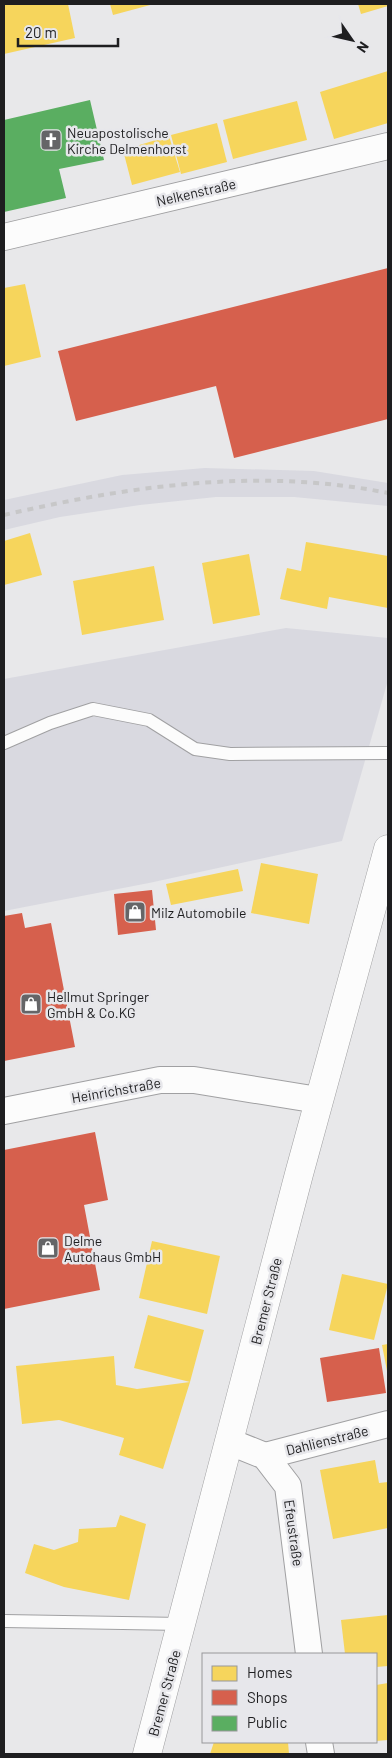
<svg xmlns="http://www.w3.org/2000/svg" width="392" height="1758" font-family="Barlow,sans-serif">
<rect width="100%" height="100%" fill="#e8e8ea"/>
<g fill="#d9d9e0">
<polygon points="205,468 314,471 388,483 388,506 294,497 216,497 140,505 60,517 4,530 4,500 122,475"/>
<polygon points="286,628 388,638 388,680 342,841 149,883 4,911 4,679"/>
</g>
<g fill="#f6d55c">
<polygon points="4,4 68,4 75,38 4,54"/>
<polygon points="110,4 154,4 113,15"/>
<polygon points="358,4 388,4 388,6 361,14"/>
<polygon points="388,71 388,123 334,139 320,92"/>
<polygon points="297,101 307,140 233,159 223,120"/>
<polygon points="217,123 227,162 181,174 171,135"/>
<polygon points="169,136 180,172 132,185 123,150"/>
<polygon points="25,284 41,357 4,366 4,288"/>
<polygon points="30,533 42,575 4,585 4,541"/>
<polygon points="306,542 388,556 388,608 329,597 327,609 280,599 287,568 301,571"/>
<polygon points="249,554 260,615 213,624 202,563"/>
<polygon points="154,566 164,620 82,635 73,581"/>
<polygon points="261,863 318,874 309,924 251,913"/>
<polygon points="238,869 243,891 171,905 166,884"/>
<polygon points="152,1241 220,1256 207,1314 139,1298"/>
<polygon points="342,1274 388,1284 374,1340 329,1330"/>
<polygon points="148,1315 204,1330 190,1382 163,1469 119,1455 124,1438 59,1420 22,1424 16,1366 114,1356 116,1385 137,1389 190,1382 134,1368"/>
<polygon points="388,1344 388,1370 387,1371 382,1345"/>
<polygon points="375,1460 379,1483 388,1482 388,1528 333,1539 320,1470"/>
<polygon points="120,1515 146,1524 129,1600 64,1587 25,1573 34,1544 54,1550 78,1542 79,1529 116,1527"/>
<polygon points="388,1615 388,1666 376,1667 376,1654 345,1654 341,1620"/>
<polygon points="388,1683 388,1740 376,1741 376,1685"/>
<polygon points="214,1742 288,1742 289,1754 210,1754"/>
</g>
<g fill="#d6604d">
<polygon points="388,268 388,419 234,458 216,386 76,421 58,351"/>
<polygon points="152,890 156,930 118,935 114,894"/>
<polygon points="22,913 25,928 51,923 75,1047 4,1061 4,916"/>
<polygon points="95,1132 108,1200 84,1205 100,1290 4,1309 4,1150"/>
<polygon points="379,1348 386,1393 327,1402 320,1358"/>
</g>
<polygon fill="#5aae61" points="90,100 104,160 59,169 66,198 4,212 4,120"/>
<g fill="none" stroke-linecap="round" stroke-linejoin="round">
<g stroke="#a0a0a2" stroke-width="14">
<g id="lane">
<polyline points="4,743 50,723 93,709 149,720 195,749 230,754 388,753"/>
<polyline points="4,1621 182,1624"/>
</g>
</g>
<g stroke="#a0a0a2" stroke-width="28">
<g id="street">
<polyline points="4,237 388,146"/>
<polyline points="4,1111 160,1080 194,1080 318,1100"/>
<polyline points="230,1442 265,1456 288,1486 309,1654"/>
<polyline points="265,1456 388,1424"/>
<polyline points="319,1742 321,1754"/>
</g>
</g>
<g stroke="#a0a0a2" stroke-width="29">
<polyline id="secondary" points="147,1754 299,1174 388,849"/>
</g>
<use href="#lane" stroke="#fcfcfc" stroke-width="12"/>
<use href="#street" stroke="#fcfcfc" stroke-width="26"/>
<use href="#secondary" stroke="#fcfcfc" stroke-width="28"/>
<path stroke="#c7c7c8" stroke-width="4" stroke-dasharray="6 6" stroke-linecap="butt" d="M 4,515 C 129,486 260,467 388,493"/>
</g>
<defs>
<g id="church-square" transform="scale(1.125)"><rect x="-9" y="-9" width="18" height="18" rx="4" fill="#656567" stroke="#e7e7eb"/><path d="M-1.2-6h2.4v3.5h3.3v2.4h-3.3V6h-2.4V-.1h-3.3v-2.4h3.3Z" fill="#fff"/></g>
<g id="shop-square" transform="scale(1.125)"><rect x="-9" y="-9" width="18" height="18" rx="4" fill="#656567" stroke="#e7e7eb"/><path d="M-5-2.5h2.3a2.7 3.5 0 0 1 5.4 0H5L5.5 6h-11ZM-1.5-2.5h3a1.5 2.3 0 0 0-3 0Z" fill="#fff"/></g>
</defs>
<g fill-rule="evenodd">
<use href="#church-square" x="51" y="140"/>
<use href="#shop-square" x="135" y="912"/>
<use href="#shop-square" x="31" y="1004"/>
<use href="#shop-square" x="48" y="1248"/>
</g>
<g text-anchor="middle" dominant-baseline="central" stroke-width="5" stroke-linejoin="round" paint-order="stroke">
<g font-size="14" fill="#1e1e20" stroke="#e7e7eb" text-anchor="start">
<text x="67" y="132">Neuapostolische<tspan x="67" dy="16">Kirche Delmenhorst</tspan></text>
<text x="151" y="912">Milz Automobile</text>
<text x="47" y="996">Hellmut Springer<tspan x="47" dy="16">GmbH &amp; Co.KG</tspan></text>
<text x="64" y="1240">Delme<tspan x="64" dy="16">Autohaus GmbH</tspan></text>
</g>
<g font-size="14" fill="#1e1e20" stroke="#e7e7eb">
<text transform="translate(196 192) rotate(-13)">Nelkenstraße</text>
<text transform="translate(116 1090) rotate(-10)">Heinrichstraße</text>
<text transform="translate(266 1301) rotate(-76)">Bremer Straße</text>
<text transform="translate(327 1440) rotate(-14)">Dahlienstraße</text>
<text transform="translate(294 1533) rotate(82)">Efeustraße</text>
<text transform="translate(164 1693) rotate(-75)">Bremer Straße</text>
</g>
</g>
<rect width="392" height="1758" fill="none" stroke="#1e1e20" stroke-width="10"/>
<rect x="202" y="1653" width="175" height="90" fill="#e7e7eb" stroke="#97979a"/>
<rect x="212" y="1666" width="25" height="15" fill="#f6d55c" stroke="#97979a"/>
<text x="247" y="1678" font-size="15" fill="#1e1e20">Homes</text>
<rect x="212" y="1690" width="25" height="15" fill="#d6604d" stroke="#97979a"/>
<text x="247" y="1703" font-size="15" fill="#1e1e20">Shops</text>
<rect x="212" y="1716" width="25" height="15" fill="#5aae61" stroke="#97979a"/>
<text x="247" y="1728" font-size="15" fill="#1e1e20">Public</text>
<g transform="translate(352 40) rotate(124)" stroke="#e7e7eb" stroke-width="4" paint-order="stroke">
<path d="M0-4L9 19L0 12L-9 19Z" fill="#1e1e20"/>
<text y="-8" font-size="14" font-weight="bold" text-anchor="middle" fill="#1e1e20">N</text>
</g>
<path d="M18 38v8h100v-8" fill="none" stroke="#1e1e20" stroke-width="2.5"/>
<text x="25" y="38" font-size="15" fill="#1e1e20" stroke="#e7e7eb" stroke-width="4" paint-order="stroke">20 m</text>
</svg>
